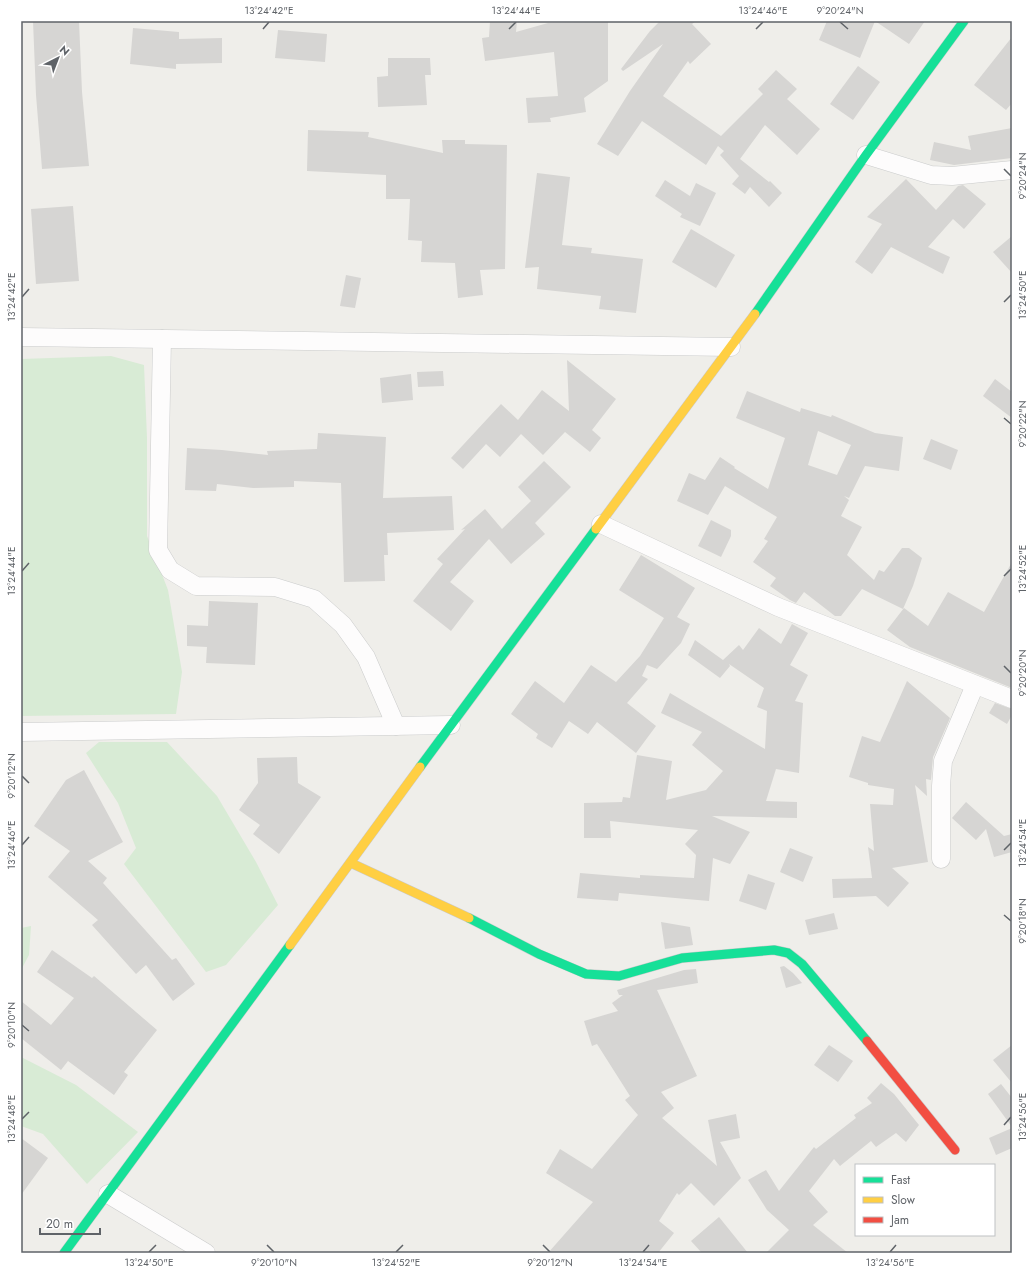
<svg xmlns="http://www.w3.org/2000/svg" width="1033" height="1274" font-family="Jost,sans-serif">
<rect width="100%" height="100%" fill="#efeeea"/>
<g fill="#d8ebd5">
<polygon points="111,356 144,365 147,438 147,536 168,590 182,672 176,714 21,716 21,359"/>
<polygon points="99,742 167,742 217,796 256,862 278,905 226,965 206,972 124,864 136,848 118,803 86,753"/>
<polygon points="31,926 29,955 21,970 21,928"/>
<polygon points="21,1057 76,1085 138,1132 87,1184 43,1134 21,1126"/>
</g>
<g fill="#d6d5d3" fill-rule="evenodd">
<polygon points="33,21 79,21 82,92 89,166 42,169 36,95"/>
<polygon points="490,21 517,21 516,32 548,23 608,22 608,81 584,98 586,112 550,118 551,122 528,123 526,98 558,96 554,52 485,61 482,38 489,37"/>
<polygon points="660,21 696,21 692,24 711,44 690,64 688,61 663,96 721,136 763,94 758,89 776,70 797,89 787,99 820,129 797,155 765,125 740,159 769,182 770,181 782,193 769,207 750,187 745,194 732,184 739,176 720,155 724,151 718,146 706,165 642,121 618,156 597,144 630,91 663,44 623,71 621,69 650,31"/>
<polygon points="827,21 925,21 909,44 875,21 860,58 819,40"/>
<polygon points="133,28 179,32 179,39 222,38 222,63 176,64 176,69 130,64"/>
<polygon points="278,30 327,34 325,62 275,58"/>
<polygon points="1012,37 1012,103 1006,110 974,85"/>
<polygon points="388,58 430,58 431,75 425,75 427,105 378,107 377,77 388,76"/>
<polygon points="858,66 880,82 853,120 830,104"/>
<polygon points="1012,128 1012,158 954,165 930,160 934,142 971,150 968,136"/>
<polygon points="308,130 369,132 368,137 443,153 442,140 465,140 465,144 507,145 505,269 480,270 483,295 458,298 455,263 421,262 422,241 408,240 410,199 386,199 386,175 307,171"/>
<polygon points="537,173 570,177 562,245 592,248 591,253 643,259 636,313 599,309 601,296 537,289 539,267 525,268"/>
<polygon points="906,179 936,210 958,186 963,185 986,204 964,229 953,219 928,247 950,257 943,274 891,247 872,274 855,262 882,224 867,217"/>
<polygon points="665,180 690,196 696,183 716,193 700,226 680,217 682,214 655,196"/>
<polygon points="73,206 79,281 36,284 31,209"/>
<polygon points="691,229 735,255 716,288 672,262"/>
<polygon points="1012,236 1012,273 993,252"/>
<polygon points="346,275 361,278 355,308 340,306"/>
<polygon points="567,360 616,399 592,430 601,438 590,452 565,432 543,455 521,434 500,457 486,444 463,469 451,458 501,404 518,420 542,390 569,411"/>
<polygon points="443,371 444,386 418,387 417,372"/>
<polygon points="411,374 413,400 382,403 380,378"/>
<polygon points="995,379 1012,392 1012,418 983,396"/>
<path d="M 747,391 L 800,412 L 801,408 L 831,417 L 832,415 L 875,433 L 903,437 L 899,471 L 865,466 L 849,498 L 844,496 L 849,500 L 841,516 L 862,527 L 847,555 L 874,580 L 879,570 L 884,572 L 902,548 L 909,548 L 922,558 L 913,586 L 903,609 L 862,589 L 841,616 L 835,616 L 804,592 L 796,603 L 790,600 L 770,586 L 776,578 L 753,562 L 768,541 L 764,539 L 777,517 L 725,486 L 708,515 L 677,501 L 689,473 L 705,480 L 720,457 L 735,467 L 734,468 L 768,489 L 785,438 L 736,418 ZM 818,431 L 851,445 L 837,475 L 808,465 Z"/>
<polygon points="318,433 386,437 383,498 452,496 454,530 387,533 388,555 384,555 385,581 344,582 341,483 294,481 294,487 253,488 217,484 216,491 185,490 187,448 222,450 268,455 267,451 317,449"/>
<polygon points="931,439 958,450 951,470 923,459"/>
<polygon points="544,461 571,487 535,523 545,534 511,564 489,539 450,582 474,601 451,631 413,601 443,564 437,559 465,529 461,530 485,509 502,529 531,501 518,487"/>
<polygon points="711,520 731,530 731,536 721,557 698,546"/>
<polygon points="641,555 695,588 677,617 690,624 681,643 657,669 647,665 642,676 648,679 627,703 656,726 636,753 597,722 588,734 569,721 552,748 536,738 538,734 511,714 535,681 564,703 591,665 616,682 640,656 664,618 619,590"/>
<polygon points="1012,562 1012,688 910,647 887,630 904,608 928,626 948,592 984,612"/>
<polygon points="209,601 258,603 255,665 206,663 207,647 187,646 187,625 208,626"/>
<polygon points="792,624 808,633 790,665 808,675 795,701 803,703 799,773 776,769 766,801 797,802 797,818 712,816 750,832 730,864 713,858 709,901 619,893 618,901 577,898 580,873 640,878 640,875 694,878 696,855 685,844 698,830 610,821 611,838 584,838 584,803 622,802 623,797 630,798 637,755 672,761 666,800 706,790 723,771 692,745 702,732 661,713 670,693 765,749 767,711 757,707 764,688 729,664 730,666 720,678 688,655 695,640 723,660 739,645 743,650 759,628 781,644"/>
<polygon points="907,681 950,718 933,757 931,780 926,779 927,796 915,785 928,862 892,868 909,883 888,907 876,896 833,898 832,879 872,878 868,847 874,851 870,804 893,805 894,789 868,785 868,783 849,777 862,736 880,742"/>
<polygon points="995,703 1012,709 1012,715 1007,724 989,713"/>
<polygon points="297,757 298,783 321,797 279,854 253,834 260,825 239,810 258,783 257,758"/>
<polygon points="84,770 123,842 88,861 107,878 103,883 172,960 176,958 195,984 173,1001 146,965 136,974 92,925 98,920 48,877 70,851 34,826 66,780"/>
<polygon points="966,802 1004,836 1012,834 1012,852 994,857 986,829 976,840 952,818"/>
<polygon points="790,848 813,857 803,882 780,872"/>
<polygon points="748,874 775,883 766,910 739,901"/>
<polygon points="834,913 838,929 809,935 805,920"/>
<polygon points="661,922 690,927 693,945 665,949"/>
<polygon points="52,950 92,978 94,976 157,1030 124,1072 128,1075 114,1095 68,1061 61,1070 21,1038 21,1001 51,1025 74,998 37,972"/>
<polygon points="784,966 793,973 802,983 786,988 780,967"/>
<polygon points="696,969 698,983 657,990 697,1076 661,1092 674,1108 662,1118 717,1166 708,1120 736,1114 740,1138 720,1142 741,1178 714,1206 691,1183 679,1195 677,1193 659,1221 674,1233 658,1253 548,1253 593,1202 546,1173 560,1149 592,1169 638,1115 625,1100 630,1096 597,1044 592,1046 584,1021 618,1011 612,1003 623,995 619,995 617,990 684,970"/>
<polygon points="829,1045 853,1061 838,1082 814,1065"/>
<polygon points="1012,1045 1012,1083 993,1060"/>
<polygon points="881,1083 894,1094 919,1125 906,1142 896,1133 876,1147 871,1141 840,1166 834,1159 809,1191 828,1212 813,1225 848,1253 766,1253 789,1230 767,1210 748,1180 766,1170 779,1191 814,1147 816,1149 856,1118 854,1115 872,1103 867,1098"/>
<polygon points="1001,1084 1012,1098 1012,1127 988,1094"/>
<polygon points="1012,1128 1012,1148 996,1155 989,1138"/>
<polygon points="21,1138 48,1158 21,1195"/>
<polygon points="719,1217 748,1253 702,1253 691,1241"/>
</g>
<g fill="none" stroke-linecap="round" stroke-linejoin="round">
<g stroke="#cbcccc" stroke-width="19">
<g id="street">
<polyline points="866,155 931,175 952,176 1012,170"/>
<polyline points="21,337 731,347"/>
<polyline points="162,339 158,550 170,570 196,586 275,587 314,599 343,625 366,657 396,726"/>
<polyline points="601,524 778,607 1012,699"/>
<polyline points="21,732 451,725"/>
<polyline points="941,859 941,786 943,761 975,685"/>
<polyline points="108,1194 206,1253"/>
</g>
</g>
<g stroke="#cacacb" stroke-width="10">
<g id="fast">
<polyline points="755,314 866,155 964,21"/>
<polyline points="420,767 596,529"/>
<polyline points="469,918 539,954 586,974 619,976 682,958 774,950 788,953 802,964 867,1041"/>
<polyline points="64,1253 290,945"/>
</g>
</g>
<g stroke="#cacacb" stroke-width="10">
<g id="slow">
<polyline points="596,529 755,314"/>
<polyline points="351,863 469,918"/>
<polyline points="290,945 420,767"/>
</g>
</g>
<g stroke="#cacacb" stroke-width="10">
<polyline id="jam" points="867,1041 955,1150"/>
</g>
<use href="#street" stroke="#fdfcfc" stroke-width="18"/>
<use href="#fast" stroke="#16e098" stroke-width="9"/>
<use href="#slow" stroke="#ffcf43" stroke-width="9"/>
<use href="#jam" stroke="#f24e42" stroke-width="9"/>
</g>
<path fill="none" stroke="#5f6368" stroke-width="1.5" d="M 840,22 L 848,29M 263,29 L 269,22M 509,29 L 516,22M 756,29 L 763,22M 1004,169 L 1011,176M 22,297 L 29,289M 1004,302 L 1011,295M 1004,418 L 1011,424M 22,571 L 29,563M 1004,576 L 1011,569M 1004,666 L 1011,673M 22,776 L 29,783M 22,845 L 29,837M 1004,850 L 1011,843M 1004,915 L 1011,921M 22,1025 L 29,1031M 22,1119 L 29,1112M 1004,1125 L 1011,1117M 267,1245 L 274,1252M 543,1245 L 550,1252M 149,1252 L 156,1245M 396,1252 L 403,1245M 643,1252 L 649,1245M 890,1252 L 896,1245"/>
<rect width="1033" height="1274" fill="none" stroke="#ffffff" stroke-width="44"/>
<rect x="855" y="1164" width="140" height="72" fill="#ffffff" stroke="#bfc1c3"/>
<rect x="863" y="1177" width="20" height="6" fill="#16e098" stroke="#bfc1c3"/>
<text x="891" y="1184" font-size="12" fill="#5f6368">Fast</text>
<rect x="863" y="1197" width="20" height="6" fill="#ffcf43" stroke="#bfc1c3"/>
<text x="891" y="1204" font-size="12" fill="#5f6368">Slow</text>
<rect x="863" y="1217" width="20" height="6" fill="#f24e42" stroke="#bfc1c3"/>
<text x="891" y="1224" font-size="12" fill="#5f6368">Jam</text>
<g transform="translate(58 58) rotate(42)" stroke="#ffffff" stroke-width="3" paint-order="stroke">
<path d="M0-3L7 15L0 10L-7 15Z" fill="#5f6368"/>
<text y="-6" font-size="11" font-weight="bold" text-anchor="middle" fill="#5f6368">N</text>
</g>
<path d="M40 1228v6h60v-6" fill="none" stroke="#5f6368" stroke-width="2"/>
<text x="46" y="1228" font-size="12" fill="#5f6368" stroke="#ffffff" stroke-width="3" paint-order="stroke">20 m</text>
<rect x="22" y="22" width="989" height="1230" fill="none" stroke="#5f6368" stroke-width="1.5"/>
<g font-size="10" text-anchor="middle" fill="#5f6368">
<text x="269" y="14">13°24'42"E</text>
<text x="516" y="14">13°24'44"E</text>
<text x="763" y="14">13°24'46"E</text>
<text x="840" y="14">9°20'24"N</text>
<text transform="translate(1022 176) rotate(-90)" y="4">9°20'24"N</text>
<text transform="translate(1022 295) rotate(-90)" y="4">13°24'50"E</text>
<text transform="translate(11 297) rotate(-90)" y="4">13°24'42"E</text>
<text transform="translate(1022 424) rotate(-90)" y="4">9°20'22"N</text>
<text transform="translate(1022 569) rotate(-90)" y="4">13°24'52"E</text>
<text transform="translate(11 571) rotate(-90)" y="4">13°24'44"E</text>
<text transform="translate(1022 673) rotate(-90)" y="4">9°20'20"N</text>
<text transform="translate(11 776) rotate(-90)" y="4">9°20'12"N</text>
<text transform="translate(1022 843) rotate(-90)" y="4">13°24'54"E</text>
<text transform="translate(11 845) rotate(-90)" y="4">13°24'46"E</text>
<text transform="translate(1022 921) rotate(-90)" y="4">9°20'18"N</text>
<text transform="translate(11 1025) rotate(-90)" y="4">9°20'10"N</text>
<text transform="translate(1022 1117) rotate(-90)" y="4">13°24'56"E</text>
<text transform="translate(11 1119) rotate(-90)" y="4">13°24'48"E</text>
<text x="149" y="1266">13°24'50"E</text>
<text x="274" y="1266">9°20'10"N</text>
<text x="396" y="1266">13°24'52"E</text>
<text x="550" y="1266">9°20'12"N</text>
<text x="643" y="1266">13°24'54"E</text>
<text x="890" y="1266">13°24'56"E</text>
</g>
</svg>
